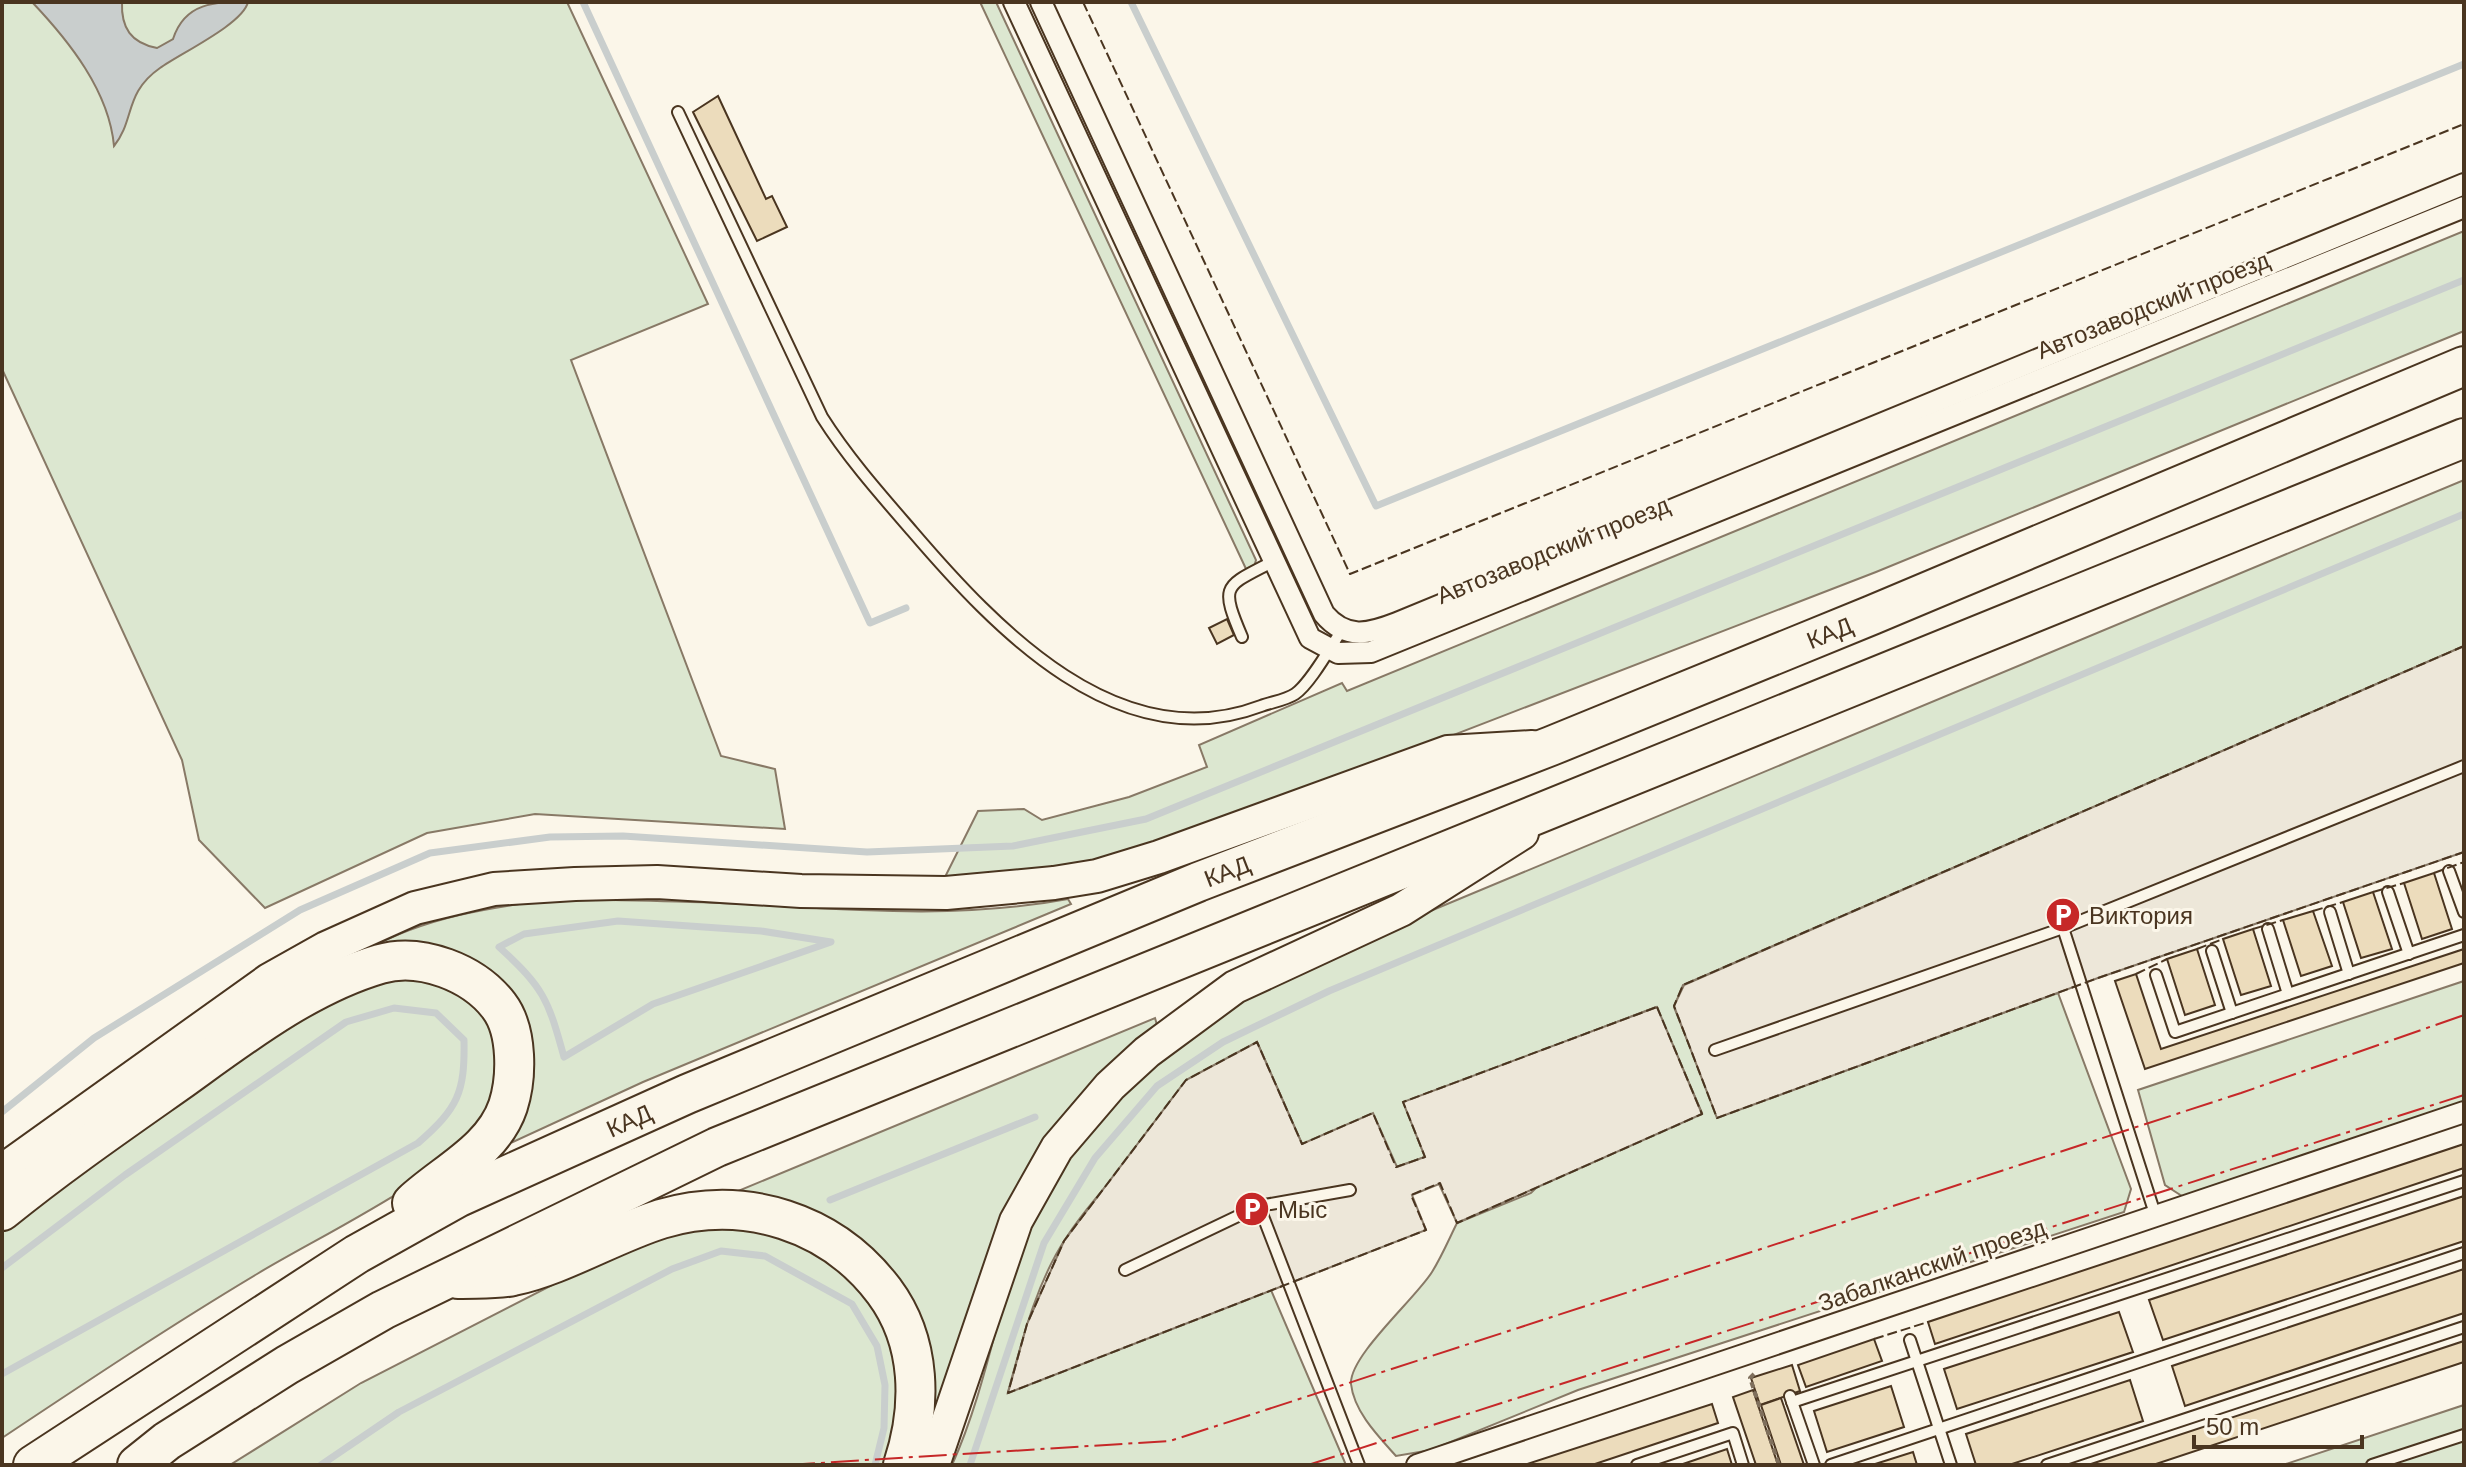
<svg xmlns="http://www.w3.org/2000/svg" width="2466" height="1467" font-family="Helvetica,sans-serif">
<rect width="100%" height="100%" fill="#fbf6e9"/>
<g fill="#dce7d0" stroke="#887966" stroke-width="2">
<polygon points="2,2 567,2 708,304 571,360 721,756 775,769 785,829 535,814 427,833 265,908 199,840 182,760 2,369"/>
<polygon points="980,2 996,2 1256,560 1254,567 1247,571"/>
<polygon points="2464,231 2464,331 1876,572 1197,834 1077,868 942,883 978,811 1024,809 1042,820 1129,797 1207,767 1199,745 1342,683 1347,691"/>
<path d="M 2464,480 L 2464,646 L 1683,985 L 1674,1007 L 1718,1117 L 2058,993 L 2131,1189 L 2124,1212 L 1578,1390 L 1431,1450 L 1396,1456 C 1379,1437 1354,1412 1351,1384 C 1349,1356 1416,1298 1432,1272 C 1442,1256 1449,1239 1457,1223 L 1531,1193 L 1538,1186 L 1702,1113 L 1656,1007 L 1404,1103 L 1425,1157 L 1396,1167 L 1302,1144 L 1257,1042 C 1192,1104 1116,1163 1066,1238 C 1036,1283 1022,1341 1008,1392 L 1271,1290 L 1346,1465 L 952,1465 C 985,1392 998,1309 1024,1233 C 1030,1217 1042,1201 1051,1186 C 1111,1083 1209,1012 1313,960 Z"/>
<path d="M 556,899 C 625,900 694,901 764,905 C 866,911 967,918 1068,899 L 1071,904 L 643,1082 L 513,1142 C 512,1122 530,1100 533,1079 C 535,1060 527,1043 521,1026 C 490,942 445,949 368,949 C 426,917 491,907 556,899 Z"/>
<path d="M 412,974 C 428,981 448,986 462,995 C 502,1022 511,1080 487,1120 C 455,1172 314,1239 257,1274 C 170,1326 86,1382 2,1438 L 2,1226 L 296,1018 L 358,986 Z"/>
<polygon points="2464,981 2464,1105 2185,1198 2165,1185 2138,1090"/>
<path d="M 1155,1018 L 1157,1025 C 1131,1049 1100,1072 1077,1099 C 1002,1184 972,1297 941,1402 L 933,1401 L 919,1322 L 740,1197 L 738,1191 Z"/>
<path d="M 749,1223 C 769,1231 793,1236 812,1246 C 821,1251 828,1260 836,1266 C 895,1317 915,1391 886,1465 L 230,1465 L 361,1383 L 607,1257 L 663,1232 Z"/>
<polygon points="2464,1405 2464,1465 2283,1465"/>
</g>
<g fill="#ede7d9" stroke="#887966" stroke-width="2">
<polygon points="2464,646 2464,852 2098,978 1717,1118 1674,1006 1684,985"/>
<polygon points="1657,1007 1702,1114 1457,1223 1439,1184 1412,1195 1426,1230 1008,1393 1027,1324 1064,1241 1186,1080 1257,1042 1302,1144 1373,1113 1397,1167 1425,1157 1403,1102"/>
</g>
<path fill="#c9cecd" stroke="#887966" stroke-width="2" d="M 32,2 L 122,2 C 121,28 131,43 157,48 L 173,39 C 185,2 215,2 248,2 C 243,24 181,53 160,68 C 124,93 135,120 114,146 C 109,91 69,41 32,2 Z"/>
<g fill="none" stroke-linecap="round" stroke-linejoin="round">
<g stroke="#c9cecd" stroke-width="7">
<polyline points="583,2 870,623 906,608"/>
<polyline points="1131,2 1376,506 2464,64"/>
<path d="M 618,921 L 761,931 L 831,942 L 653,1004 L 564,1057 C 548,999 544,988 499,947 L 524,934 Z"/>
<polyline points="2,1112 94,1038 300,910 430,853 550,837 623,836 867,852 1013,846 1146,819 2464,280"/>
<polyline points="830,1200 1035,1117"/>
<path d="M 2,1268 L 125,1175 L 346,1022 L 394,1008 L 436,1013 L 464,1040 C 465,1093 458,1108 418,1143 L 2,1374"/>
<polyline points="321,1465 399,1412 672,1269 721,1251 765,1256 852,1304 877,1346 885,1385 884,1428 875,1465"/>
<polyline points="970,1465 1044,1243 1095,1158 1157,1086 1223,1042 1329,991 2464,514"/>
</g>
</g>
<g fill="#ecdcbc" stroke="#4a3520" stroke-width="2">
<polygon points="718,96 766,199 772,196 787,227 757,241 693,112"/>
<polygon points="1227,619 1234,635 1217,644 1209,628"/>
<polygon points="2434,873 2452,929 2422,939 2404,883"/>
<polygon points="2373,892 2392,949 2361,958 2343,902"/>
<polygon points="2313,911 2332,966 2301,976 2283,920"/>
<polygon points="2253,929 2271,986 2241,995 2223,939"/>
<polygon points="2197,949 2215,1005 2185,1015 2167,959"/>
<polygon points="2464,949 2464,963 2145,1069 2115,981 2136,974 2161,1049"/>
<polygon points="2464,1144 2464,1168 1935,1344 1928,1322"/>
<polygon points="2464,1196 2464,1241 2163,1340 2149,1300"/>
<polygon points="2464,1269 2464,1313 2185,1406 2172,1366"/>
<polygon points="2119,1312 2133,1352 1957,1409 1944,1369"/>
<polygon points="1874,1339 1882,1361 1806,1387 1798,1365"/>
<polygon points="2464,1341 2464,1362 2153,1465 2088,1465"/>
<polygon points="1792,1365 1800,1391 1760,1405 1751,1378"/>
<polygon points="2130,1380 2143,1421 2009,1465 1976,1465 1966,1434"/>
<polygon points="1891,1386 1904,1427 1827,1452 1814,1411"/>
<polygon points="1753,1390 1778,1465 1756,1465 1733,1397"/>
<polygon points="1781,1398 1804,1465 1781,1465 1761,1405"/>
<polygon points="1712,1404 1718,1423 1592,1465 1524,1465"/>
<polygon points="1727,1449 1732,1465 1680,1465"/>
<polygon points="1913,1452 1917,1465 1872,1465"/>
</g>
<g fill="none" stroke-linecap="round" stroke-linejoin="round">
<g stroke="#4a3520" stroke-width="14">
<g id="lane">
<path d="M 678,112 L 822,417 C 848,458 880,494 912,531 C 996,629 1119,760 1261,706 C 1272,702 1286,700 1295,694 C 1310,684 1331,646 1342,630"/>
<path d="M 1242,637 C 1219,583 1225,587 1274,561"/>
<polyline points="2449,871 2464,912"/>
<polyline points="2388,892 2409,954"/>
<polyline points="2330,912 2349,974"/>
<polyline points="2063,928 2156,1217"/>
<polyline points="2268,929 2288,994"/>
<polyline points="2212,951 2232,1013"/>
<polyline points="2156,975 2175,1032 2464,935"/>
<polyline points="1715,1050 2063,928 2464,766"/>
<polyline points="1259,1206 1359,1465"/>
<polyline points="1125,1270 1259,1206 1350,1190"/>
<polyline points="1910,1340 1951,1465"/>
<polyline points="1790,1396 1814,1465"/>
<polyline points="1792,1402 2464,1181"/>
<polyline points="1637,1465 1733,1433 1743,1465"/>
<polyline points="1831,1465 2464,1253"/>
<polyline points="2047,1465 2464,1327"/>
<polyline points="2372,1465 2464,1435"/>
</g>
</g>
<g stroke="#4a3520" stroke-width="24">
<g id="street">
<polyline points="1014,2 1310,638 1338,653 1371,652 2464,207"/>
<path d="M 1041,2 L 1324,614 C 1346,640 1369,634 1397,623 L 2464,184"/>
<polyline points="1417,1465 2464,1112"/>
</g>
</g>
<g stroke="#4a3520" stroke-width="36">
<g id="primary">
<polyline points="2,1171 269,980 326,948 415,908 494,889 575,884 657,882 801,891 946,893 1054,883 1097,876 1159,857 1448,752 1532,747"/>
<polyline points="933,1465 1016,1221 1057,1148 1110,1086 1147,1052 1235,987 1401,910 1522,833"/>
</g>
</g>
<g stroke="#4a3520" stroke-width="42">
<g id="highway">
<path d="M 2,1211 C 60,1164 121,1122 182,1079 C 243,1035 308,985 380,964 C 421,952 474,973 499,1006 C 518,1031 517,1078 508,1106 C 493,1151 444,1173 412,1203"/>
<path d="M 458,1279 C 476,1278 496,1280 513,1276 C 561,1266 613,1234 661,1219 C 745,1194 832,1222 884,1291 C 922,1342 922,1407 903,1465"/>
<path id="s1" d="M 33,1465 L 357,1254 L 459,1197 L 687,1094 L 1198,882 L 1551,746 L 1872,615 L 2464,366"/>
<polyline points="137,1465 167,1441 287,1365 383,1310 717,1147 2464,438"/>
</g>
</g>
<polyline stroke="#7f6f5c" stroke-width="4" stroke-dasharray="6 4" stroke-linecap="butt" points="1754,1374 1750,1378 1779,1465"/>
<use href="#lane" stroke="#fbf6e9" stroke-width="10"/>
<use href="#street" stroke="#fbf6e9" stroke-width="20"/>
<use href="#primary" stroke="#fbf6e9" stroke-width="32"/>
<use href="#highway" stroke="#fbf6e9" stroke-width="38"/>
<g stroke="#4a3520" stroke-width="2" stroke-dasharray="10 4" stroke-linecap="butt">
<polyline points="1083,2 1350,574 2464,124"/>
<polyline points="2464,646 1683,985 1674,1006 1717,1118 2098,978 2464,852"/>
<polyline points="2434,873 2464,862"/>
<polyline points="2373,892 2404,883"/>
<polyline points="2313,911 2343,902"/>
<polyline points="2253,929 2283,920"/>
<polyline points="2197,949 2223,939"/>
<polyline points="2136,974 2167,959"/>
<polygon points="1657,1007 1702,1114 1457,1223 1440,1183 1411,1195 1426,1230 1008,1393 1027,1324 1064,1241 1186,1080 1257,1042 1302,1144 1373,1113 1396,1167 1425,1157 1403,1102"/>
<polyline points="1874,1339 1928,1322"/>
</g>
<g stroke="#c62828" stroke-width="2" stroke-dasharray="28 6 4 6" stroke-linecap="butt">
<polyline points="787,1465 1170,1441 2241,1093 2464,1015"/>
<polyline points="1308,1465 2464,1095"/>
</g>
</g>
<defs>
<g id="parking-disc" transform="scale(1.8)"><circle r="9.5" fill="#c62828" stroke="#fbf6e9"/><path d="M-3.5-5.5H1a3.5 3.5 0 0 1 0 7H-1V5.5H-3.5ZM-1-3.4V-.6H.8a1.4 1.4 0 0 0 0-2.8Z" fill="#fff"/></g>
</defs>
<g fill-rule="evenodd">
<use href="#parking-disc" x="2063" y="915"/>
<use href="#parking-disc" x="1252" y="1209"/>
</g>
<g text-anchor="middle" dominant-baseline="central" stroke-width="6" stroke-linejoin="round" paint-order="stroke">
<g font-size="24" fill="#4a3520" stroke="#fbf6e9">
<text transform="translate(2153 305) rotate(-22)">Автозаводский проезд</text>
<text transform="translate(1553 550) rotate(-22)">Автозаводский проезд</text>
<text stroke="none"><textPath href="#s1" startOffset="1986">КАД</textPath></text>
<text stroke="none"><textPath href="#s1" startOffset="1338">КАД</textPath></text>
<text stroke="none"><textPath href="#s1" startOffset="690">КАД</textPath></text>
<text transform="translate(1932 1265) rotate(-19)">Забалканский проезд</text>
</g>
<g font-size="24" fill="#4a3520" stroke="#fbf6e9" text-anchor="start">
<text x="2089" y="915">Виктория</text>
<text x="1278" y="1209">Мыс</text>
</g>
</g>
<rect width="2466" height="1467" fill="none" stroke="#4a3520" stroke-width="8"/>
<path d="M2194 1435v12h168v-12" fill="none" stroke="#4a3520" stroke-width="4"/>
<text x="2206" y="1435" font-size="24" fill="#4a3520" stroke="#fbf6e9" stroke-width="6" paint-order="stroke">50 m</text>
</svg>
